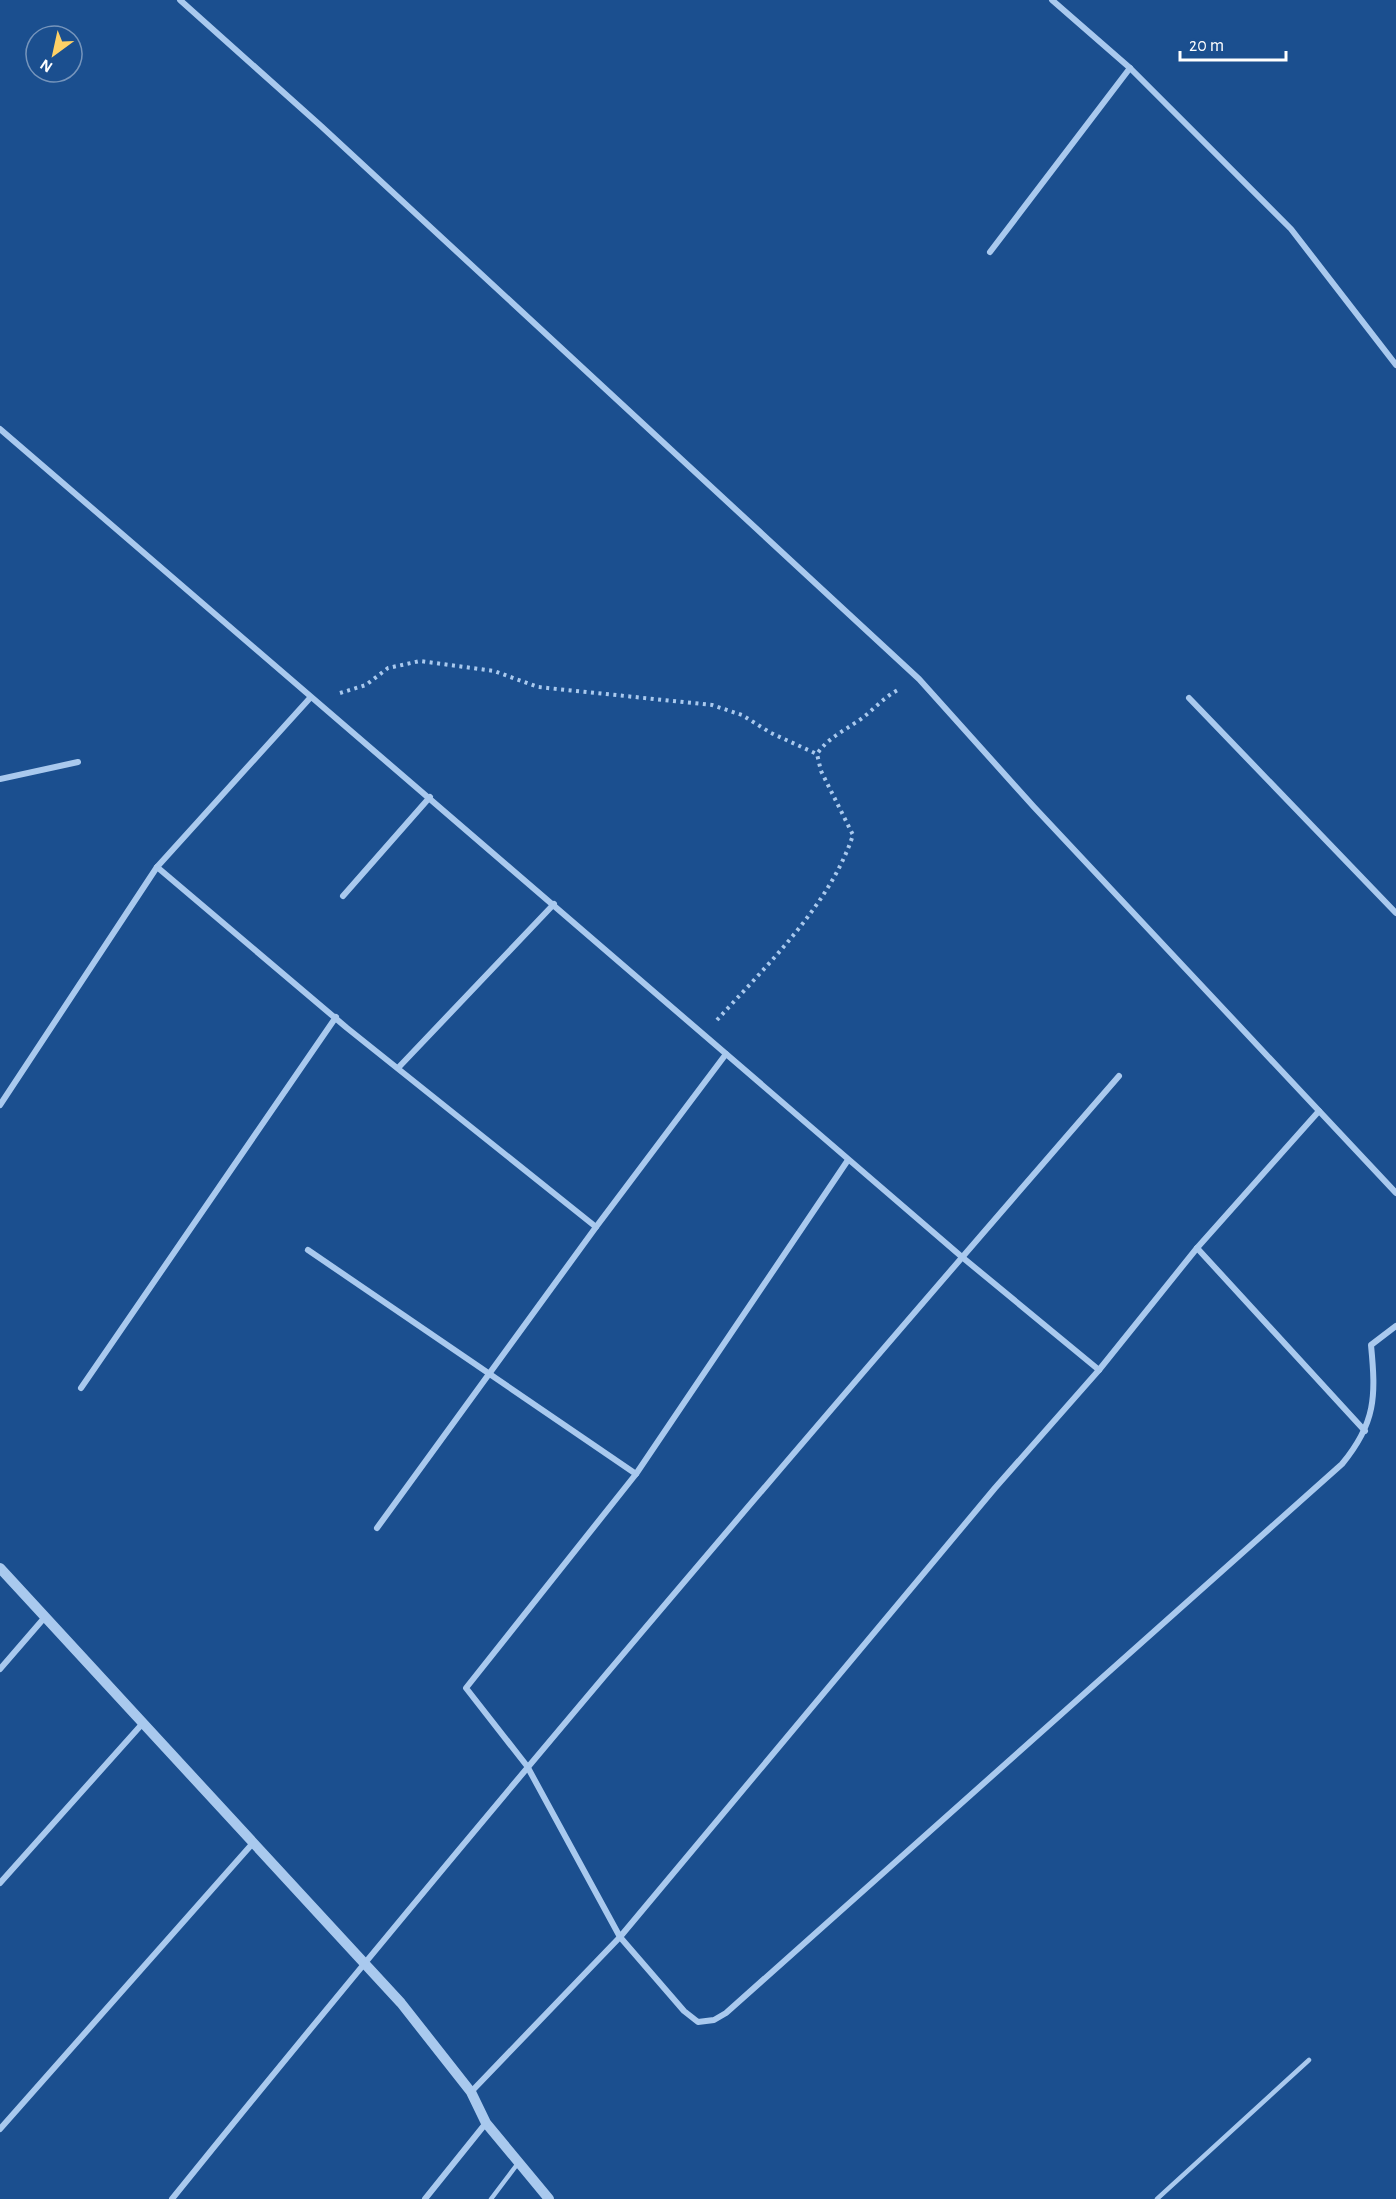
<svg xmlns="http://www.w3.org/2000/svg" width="1396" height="2199" font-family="'Alegreya Sans',sans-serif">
<rect width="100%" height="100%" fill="#1b4f8f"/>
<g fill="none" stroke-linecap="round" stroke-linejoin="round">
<g stroke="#a9c9ee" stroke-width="4" stroke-dasharray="3 4.5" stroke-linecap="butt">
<polyline points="340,693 366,685 388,668 420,661 494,671 538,687 712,705 742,715 771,733 817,754"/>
<path d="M 717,1020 C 766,966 830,905 853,835 L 821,771 L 817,754 C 828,738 842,732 858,721 C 873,711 883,697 900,689"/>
</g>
<g stroke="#a9c9ee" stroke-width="4.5">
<polyline points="491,2199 519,2162"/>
<polyline points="1157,2199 1309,2060"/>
</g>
<g stroke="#a9c9ee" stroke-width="6">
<polyline points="180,0 321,126 919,679 1034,807 1396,1193"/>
<polyline points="1052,0 1130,68 1291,229 1396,365"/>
<polyline points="990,252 1130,68"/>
<polyline points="0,429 962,1257 1099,1370"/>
<polyline points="310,698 157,867 347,1028 596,1227"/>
<polyline points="1189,698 1396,913"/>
<polyline points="0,779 78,762"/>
<polyline points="343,896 430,797"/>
<polyline points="398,1068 554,904"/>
<polyline points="0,1105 157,867"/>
<polyline points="848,1160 636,1474 466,1688 527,1766 620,1937 995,1488 1099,1370 1197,1248 1319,1111"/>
<polyline points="1197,1248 1365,1431"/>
<polyline points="308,1250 636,1474"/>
<polyline points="81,1388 336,1017"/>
<polyline points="377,1528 596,1227 726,1054"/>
<polyline points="0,1669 45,1617"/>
<polyline points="0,1883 143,1723"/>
<path d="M 471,2092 L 620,1937 L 684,2011 L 698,2022 L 714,2020 L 726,2013 L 1342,1464 C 1376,1423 1376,1396 1371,1345 L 1396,1326"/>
<polyline points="0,2129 253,1843"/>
<path d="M 172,2199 C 480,1818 798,1446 1119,1076"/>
<polyline points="425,2199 486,2123"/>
</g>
<polyline stroke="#a9c9ee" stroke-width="10" points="0,1568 401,2003 471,2092 486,2123 549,2199"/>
</g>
<g transform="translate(54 54) rotate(213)"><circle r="28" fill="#1b4f8f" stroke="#7695bc" stroke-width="1.5"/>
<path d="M0-4.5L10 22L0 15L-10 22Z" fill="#ffd166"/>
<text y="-9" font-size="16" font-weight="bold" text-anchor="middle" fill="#ffffff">N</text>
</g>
<path d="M1180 51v9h106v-9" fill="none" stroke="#ffffff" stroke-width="3"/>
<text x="1189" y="51" font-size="18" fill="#ffffff" stroke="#1b4f8f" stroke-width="4.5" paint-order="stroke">20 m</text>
</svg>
